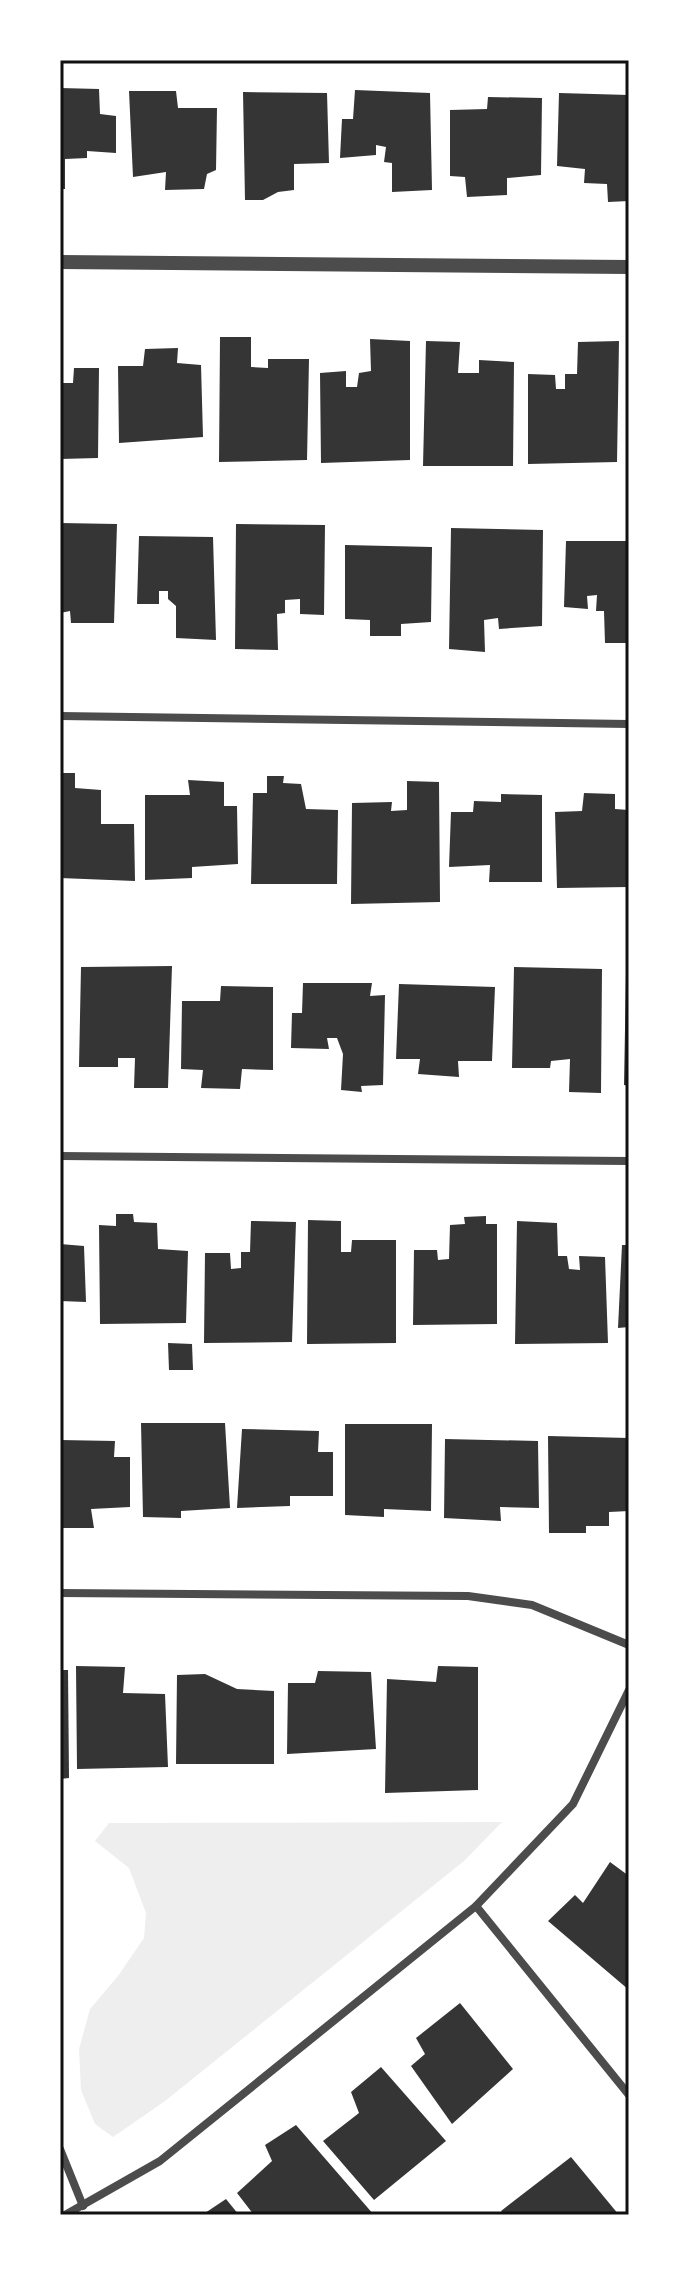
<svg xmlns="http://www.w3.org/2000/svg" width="689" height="2275" font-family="Commissioner,sans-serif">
<rect width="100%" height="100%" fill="#fff"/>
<polygon fill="#eee" points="502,1822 464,1861 165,2101 113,2137 95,2124 81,2090 79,2049 90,2009 118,1976 144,1938 146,1913 129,1868 95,1841 109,1823"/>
<g fill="#353535">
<polygon points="60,88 99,89 100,114 116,116 116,153 87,151 87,158 65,159 65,189 60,189"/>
<polygon points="355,90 430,93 432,190 392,192 392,163 384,162 386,147 376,145 376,155 340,158 342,119 353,119"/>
<polygon points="129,91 176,91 178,108 217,108 216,170 207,174 204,189 165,190 166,172 133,177"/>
<polygon points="243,92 327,93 329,163 294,164 294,190 278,192 263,200 245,200"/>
<polygon points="559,93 629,95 629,201 608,202 607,184 584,183 585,169 557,166"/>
<polygon points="488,97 542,98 541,175 507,178 507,195 467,197 465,177 450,176 450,110 487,109"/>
<polygon points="220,337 251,337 251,367 268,368 268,359 309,359 307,460 219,462"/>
<polygon points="370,339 410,341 410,460 321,463 320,373 346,371 346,387 357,387 359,373 371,371"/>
<polygon points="426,341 460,342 458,373 479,373 479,360 514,362 513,466 423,466"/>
<polygon points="619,341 617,462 528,464 528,374 555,375 556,389 565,389 565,374 577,374 578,342"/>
<polygon points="178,348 177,363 201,365 203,437 119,443 118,366 143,366 145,349"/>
<polygon points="74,368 99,368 98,458 60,459 60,383 73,383"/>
<polygon points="60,523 117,524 114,623 71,623 70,611 60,613"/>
<polygon points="236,524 325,525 324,615 300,614 300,599 285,600 285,613 277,614 278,650 235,649"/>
<polygon points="451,528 543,530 542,626 499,629 498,618 484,620 485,652 449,649"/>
<polygon points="139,536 213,537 216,640 176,638 176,606 168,599 168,591 159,591 159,604 137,604"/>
<polygon points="566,541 629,541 629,643 605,643 604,611 596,611 597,595 587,596 588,609 564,607"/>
<polygon points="345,545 432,547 431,622 401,624 401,636 370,636 370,620 345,619"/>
<polygon points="60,773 75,773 75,788 101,790 101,824 134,824 135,881 60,878"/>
<polygon points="267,776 284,776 283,783 301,784 306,809 338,810 337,884 251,884 253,793 267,793"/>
<polygon points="188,780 224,782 224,806 237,806 238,864 192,867 192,878 145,880 145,795 190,795"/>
<polygon points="407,781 439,782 440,902 351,904 352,803 392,802 391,811 407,810"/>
<polygon points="584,793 615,794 615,809 629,810 629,887 557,888 555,812 582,811"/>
<polygon points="501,794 542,795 542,882 489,882 490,865 449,867 451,812 473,812 474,801 501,802"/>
<polygon points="172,966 168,1088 134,1088 135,1058 118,1058 118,1067 79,1067 81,967"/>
<polygon points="514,967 602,969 601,1093 569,1092 570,1059 551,1061 550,1068 512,1068"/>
<polygon points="626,974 629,974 629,1086 624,1085"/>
<polygon points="303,983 372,983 370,996 385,995 383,1085 361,1086 362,1092 341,1090 343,1054 337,1038 327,1038 329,1049 291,1048 292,1013 302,1013"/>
<polygon points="399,984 495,987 492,1061 458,1061 459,1077 418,1074 420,1059 396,1059"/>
<polygon points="221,986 273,987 273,1070 242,1069 240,1089 201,1088 203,1070 181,1069 182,1001 220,1001"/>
<polygon points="116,1214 133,1214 134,1222 157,1223 158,1249 188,1251 186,1323 100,1324 99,1225 116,1226"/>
<polygon points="486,1216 486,1224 497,1224 497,1324 413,1325 414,1250 437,1250 438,1260 449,1259 450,1225 465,1224 464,1217"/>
<polygon points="308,1220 341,1221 341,1252 351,1252 352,1240 396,1240 396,1343 307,1344"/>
<polygon points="251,1221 296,1222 292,1342 204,1343 205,1253 230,1253 231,1269 241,1268 241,1252 250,1252"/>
<polygon points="517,1221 557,1223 558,1256 567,1256 569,1269 580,1270 579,1256 605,1257 608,1343 515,1344"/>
<polygon points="60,1244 84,1246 86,1302 60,1301"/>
<polygon points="622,1245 629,1245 629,1327 618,1328"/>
<polygon points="168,1343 192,1344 193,1370 169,1370"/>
<polygon points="141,1423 225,1423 230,1508 181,1511 181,1518 143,1517"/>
<polygon points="345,1424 432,1424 431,1511 384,1509 384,1517 345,1515"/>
<polygon points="242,1429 319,1431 318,1452 333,1452 333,1496 290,1496 290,1506 237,1508"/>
<polygon points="548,1436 629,1438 629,1511 609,1512 609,1526 586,1526 586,1533 549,1533"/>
<polygon points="445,1439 538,1441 539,1508 500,1507 501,1521 444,1518"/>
<polygon points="60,1440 115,1441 114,1457 130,1457 130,1507 91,1509 94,1528 60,1528"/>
<polygon points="76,1666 125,1667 123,1693 165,1694 168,1767 77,1769"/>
<polygon points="438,1666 478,1667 478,1790 385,1793 387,1679 436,1682"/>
<polygon points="60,1670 68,1670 69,1778 60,1779"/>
<polygon points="318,1671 371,1672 376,1749 287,1754 288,1683 315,1683"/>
<polygon points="205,1674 237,1689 274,1691 274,1764 176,1764 177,1675"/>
<polygon points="610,1862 629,1876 629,1990 548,1921 575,1895 583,1903"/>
<polygon points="460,2003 513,2069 452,2124 411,2066 425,2054 416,2038"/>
<polygon points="381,2067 446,2141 374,2200 323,2141 359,2113 351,2092"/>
<polygon points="296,2125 374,2215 254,2215 237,2193 272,2161 265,2145"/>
<polygon points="571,2157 619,2215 504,2215 501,2211"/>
<polygon points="226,2199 239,2215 202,2215"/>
</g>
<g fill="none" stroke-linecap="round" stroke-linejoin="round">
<g stroke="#4c4c4c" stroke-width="8">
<polyline points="60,716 629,724"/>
<polyline points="60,1156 629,1161"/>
<polyline points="60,1593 468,1596 532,1605 629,1645"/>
<polyline points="476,1906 629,2095"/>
<polyline points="60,2149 83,2206"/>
<polyline points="65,2215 160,2161 476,1906 573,1804 629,1690"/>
</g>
<polyline stroke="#4c4c4c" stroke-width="14" points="60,262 629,267"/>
</g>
<rect width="689" height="2275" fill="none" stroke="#ffffff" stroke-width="124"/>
<rect x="62" y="62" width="565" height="2151" fill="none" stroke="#111" stroke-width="3"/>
</svg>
